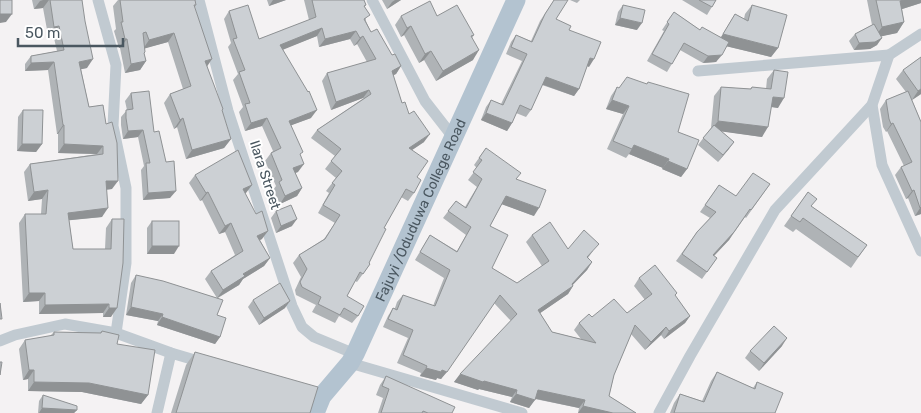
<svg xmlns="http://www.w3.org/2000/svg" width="921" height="413" font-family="Rubik,sans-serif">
<rect width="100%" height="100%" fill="#f4f2f3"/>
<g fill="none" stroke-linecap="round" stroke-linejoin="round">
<g stroke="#c1cad1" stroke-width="11">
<polyline points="98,0 116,65 113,126 126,188 126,263 116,333"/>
<polyline points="199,0 228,111 292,306 302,327 314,337 355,354"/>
<polyline points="372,0 425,101 453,137"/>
<polyline points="921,34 889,55 872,105 882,165 921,251"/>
<polyline points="698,71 889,55"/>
<polyline points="0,341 15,335 65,324 116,333 171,353 205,363"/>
<polyline points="350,363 522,413"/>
<polyline points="157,413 171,353"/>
<polyline points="659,413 690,356 775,210 872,105"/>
</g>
<path stroke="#b3c3d0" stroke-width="19" id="s1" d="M 315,413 L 322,396 L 350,363 L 355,354 L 516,0"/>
</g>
<g fill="#afb3b6">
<polygon points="32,0 82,0 87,68 81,69 89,107 103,105 112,189 106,190 102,217 69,220 73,249 105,249 106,228 112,219 111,317 103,317 103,313 39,314 39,301 23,302 19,223 25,214 41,214 42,199 28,201 24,172 30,164 97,154 58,153 58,134 57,134 48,70 25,71 25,64 31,56 57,51 53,34 48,35 43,8 34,9"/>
<polygon points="118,0 195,0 196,5 195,7 207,66 222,111 231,139 224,148 186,159 177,127 174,129 164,103 170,94 183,89 168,42 145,48 144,54 146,61 140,70 125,73 120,48 119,48 114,31 116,29 113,6"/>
<polygon points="267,0 286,0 269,6"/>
<polygon points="304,0 364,0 366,5 365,6 366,21 371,32 401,66 396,74 393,75 402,103 424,142 412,150 417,177 414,193 408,201 401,197 384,228 369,263 370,264 357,282 355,281 347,296 358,316 352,323 339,316 335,323 312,312 316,305 296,295 295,290 301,277 293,263 299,255 324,239 335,223 318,213 329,193 326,191 336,178 325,169 335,156 311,138 317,130 364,98 363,98 331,110 322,81 327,73 367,62 357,44 354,46 350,39 319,47 317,36 283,49 311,118 291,125 300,156 298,172 295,173 302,188 297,196 280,204 273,190 276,186 265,161 271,153 273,151 262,126 245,131 239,112 243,107 233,80 238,74 228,47 231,43 224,19 229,11 259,39 309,20"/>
<polygon points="382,0 401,0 387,9"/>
<polygon points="554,0 556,19 569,30 589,67 587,66 579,89 574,96 542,85 531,110 526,117 516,113 512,123 507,131 481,120 486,107 491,100 501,104 522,61 506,54 511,42 516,35 531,41 540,21"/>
<polygon points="570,0 580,0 577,3"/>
<polygon points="682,0 716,0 707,15"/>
<polygon points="867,0 921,0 921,3 902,9 904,22 897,33 881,36 877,45 870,49 854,50 849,41 855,34 872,25"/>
<polygon points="623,5 637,30 615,25 618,12"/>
<polygon points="752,5 778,48 771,57 726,46 716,62 703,63 680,50 667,72 647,61 664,31 662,30 674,12 700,30 721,37 735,14 744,19 745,14"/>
<polygon points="401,16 437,16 474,35 472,38 473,60 436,81 424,60 419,63 404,35 401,37 395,25"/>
<polygon points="921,57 921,94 912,100 921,122 921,214 915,216 908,198 906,199 895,175 901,167 904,166 887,131 886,132 883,127 880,109 886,100 906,92 896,79 903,70"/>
<polygon points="774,70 778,108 771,107 762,137 721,131 734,142 718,162 698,145 711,128 714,96 721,87 750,89 752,87 766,89 767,79"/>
<polygon points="617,87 678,132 687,169 681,177 662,169 663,168 629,154 626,158 607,149 623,114 606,109 611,96"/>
<polygon points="131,93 154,132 170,198 143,200 141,170 144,166 138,137 123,139 121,125 121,117 127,110 125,101"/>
<polygon points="23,110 42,144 36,152 17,151 18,117"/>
<polygon points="486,148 516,179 534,216 502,204 490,226 492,268 517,283 542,266 526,242 532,235 568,249 593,251 588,258 592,262 587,270 572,285 573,286 568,294 540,313 552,332 581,339 574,330 579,323 592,317 627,313 645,300 634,286 639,278 677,293 675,296 690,316 685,323 664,339 661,335 645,350 631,334 614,375 609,396 636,413 578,413 579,408 535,399 529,408 510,402 512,397 479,389 478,390 454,382 511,321 494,303 441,379 437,378 436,380 420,376 421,373 397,363 408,338 383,327 388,316 393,308 395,308 397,302 403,295 433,306 444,278 415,260 430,235 457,251 466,235 443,218 456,201 465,207 477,187 468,180 477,168 474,165"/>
<polygon points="195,175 252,185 245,193 262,239 260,240 270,258 264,266 243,279 239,285 218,298 217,315 220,337 215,344 157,325 158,321 126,315 131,283 136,275 217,298 205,279 211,271 235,255 225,232 219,234 202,200 200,201 189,183"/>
<polygon points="770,184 746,218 745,217 729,240 714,256 717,258 702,279 676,261 697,232 710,218 700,212 719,185 736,196"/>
<polygon points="808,192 811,206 867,245 851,268 796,229 793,232 784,226"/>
<polygon points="276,211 292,226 276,233 271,218"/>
<polygon points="152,221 174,254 147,254 147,228"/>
<polygon points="253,300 285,308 259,325 248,307"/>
<polygon points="102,331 117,344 148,395 141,404 82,392 28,391 28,379 23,380 19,349 25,340 50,336 54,332 100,333"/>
<polygon points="782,346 759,371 745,358 750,351"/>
<polygon points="195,352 310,413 171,413 186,365"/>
<polygon points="717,372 753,388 757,382 775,413 670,413 674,403 680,394 702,401 711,381"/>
<polygon points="386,376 452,413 378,413 383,398 376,395 380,385"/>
<polygon points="43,395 77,410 74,413 38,413 39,401"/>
</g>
<g fill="#8f9294">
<polygon points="43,0 49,0 43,8 34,9 40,1"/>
<polygon points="273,0 286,0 269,6"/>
<polygon points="395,0 401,0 387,9 392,2"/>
<polygon points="904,0 921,0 921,3 893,12 900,1"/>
<polygon points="0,14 12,14 6,22 0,23"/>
<polygon points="620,18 642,23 637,30 615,25"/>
<polygon points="904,22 897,33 874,38 882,27"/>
<polygon points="59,26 53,34 48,35 54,27"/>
<polygon points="411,26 404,35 401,37 407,28"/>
<polygon points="322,28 317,36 275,53 280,45"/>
<polygon points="356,31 350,39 319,47 325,39"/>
<polygon points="174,33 168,42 143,49 149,40"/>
<polygon points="723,34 778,48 771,57 717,44"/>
<polygon points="363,36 357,44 354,46 360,38"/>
<polygon points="882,38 877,45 870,49 854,50 859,43"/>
<polygon points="125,39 127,39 120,48 119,48"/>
<polygon points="479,50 473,60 436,81 443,71"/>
<polygon points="431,51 424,60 419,63 425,54"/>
<polygon points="722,55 716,62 703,63 708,56"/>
<polygon points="590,58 594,59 589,67 585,65"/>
<polygon points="93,59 87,68 73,71 79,62"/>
<polygon points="212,59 206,68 205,61"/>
<polygon points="146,61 140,70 125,73 131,64"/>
<polygon points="54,62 48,70 25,71 31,63"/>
<polygon points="401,66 396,74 386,79 392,71"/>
<polygon points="546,77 579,89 574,96 541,84"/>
<polygon points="921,89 921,94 912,100 918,91"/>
<polygon points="369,90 363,98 331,110 336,102"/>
<polygon points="773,97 784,98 778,108 766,106"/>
<polygon points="612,100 629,106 623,114 606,109"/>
<polygon points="317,110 311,118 284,128 289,121"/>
<polygon points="486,113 512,123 507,131 481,120"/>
<polygon points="183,118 177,127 174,129 180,120"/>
<polygon points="267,118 262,126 245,131 251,123"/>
<polygon points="718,121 768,127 762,137 711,130"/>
<polygon points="893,123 887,131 886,132 891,124"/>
<polygon points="63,125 64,125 58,134 57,134"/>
<polygon points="143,130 138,137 123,139 128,131"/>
<polygon points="430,134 424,142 403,156 409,148"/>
<polygon points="231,139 224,148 186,159 192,150"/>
<polygon points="734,142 729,149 718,162 723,155"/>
<polygon points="22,144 42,144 36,152 17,151"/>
<polygon points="64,144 103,146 97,154 58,153"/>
<polygon points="634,145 669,159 663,168 629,154"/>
<polygon points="668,161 687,169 681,177 662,169"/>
<polygon points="304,164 298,172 287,176 293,168"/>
<polygon points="106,181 118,181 112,189 100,190"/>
<polygon points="252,185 246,193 237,197 243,189"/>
<polygon points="302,188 297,196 280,204 285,196"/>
<polygon points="48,190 42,199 28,201 34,192"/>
<polygon points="914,190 908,198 906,199 912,191"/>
<polygon points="176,191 170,198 143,200 148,193"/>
<polygon points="208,192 202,200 200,201 206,193"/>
<polygon points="506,196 539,208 534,216 501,204"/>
<polygon points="921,207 921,214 915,216 920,208"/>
<polygon points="108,208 102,217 62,221 68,213"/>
<polygon points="297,219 292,226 276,233 281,226"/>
<polygon points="231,223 225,232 219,234 225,226"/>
<polygon points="268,231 262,239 251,244 257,236"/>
<polygon points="734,232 729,240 708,262 713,255"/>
<polygon points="152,246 179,246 174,254 147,254"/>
<polygon points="270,258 264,266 243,279 239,285 217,298 223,290 243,274"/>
<polygon points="592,262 587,270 568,290 573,286 568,294 533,318 538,310 572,284"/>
<polygon points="29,293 45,293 39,301 23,302"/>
<polygon points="290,301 285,308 259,325 264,318"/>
<polygon points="109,304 103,313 39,314 45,305"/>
<polygon points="131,307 163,314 158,321 126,315"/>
<polygon points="109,308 117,308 111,317 103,317"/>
<polygon points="690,316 685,323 664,339 669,331"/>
<polygon points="162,317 220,337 215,344 157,325"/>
<polygon points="666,327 661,335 645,350 651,342"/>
<polygon points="787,338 782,346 759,371 764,363"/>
<polygon points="426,368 442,370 447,372 441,379 437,378 436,380 420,376"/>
<polygon points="29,370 34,370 28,379 23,380"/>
<polygon points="460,374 517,390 512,397 479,389 478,390 454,382"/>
<polygon points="34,382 89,383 148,395 141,404 82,392 28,391"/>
<polygon points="538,390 585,400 579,408 532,398"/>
<polygon points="516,394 535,400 529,408 510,402"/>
<polygon points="583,406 612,412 612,413 578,413"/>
<polygon points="42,408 77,410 74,413 39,413"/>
</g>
<g fill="#ccd0d4" stroke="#8f9294">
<rect x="0" y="0" width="12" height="14"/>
<polygon points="50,0 82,0 85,21 93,59 79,62 89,107 103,105 106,124 112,122 117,143 118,181 106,181 108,208 68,213 73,249 111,249 112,219 124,219 123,263 117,308 109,308 109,304 45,305 45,293 29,293 25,214 46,214 48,190 34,192 30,164 103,154 103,146 64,144 64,125 63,125 54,62 31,63 31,56 64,50 59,26 54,27"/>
<polygon points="120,0 195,0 196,5 194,5 212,59 205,61 223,109 222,110 231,139 192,150 183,118 180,120 170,94 191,86 174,33 149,40 146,32 143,33 145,52 144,53 146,61 131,64 127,39 125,39 121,22 123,22"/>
<polygon points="312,0 364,0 366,5 364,6 370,15 364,19 371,32 377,29 392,55 395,54 401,66 392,71 402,103 405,102 409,114 414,111 430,134 409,148 428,161 417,177 421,180 414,193 406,189 384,228 386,229 369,263 370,264 363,274 360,272 347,296 364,306 358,316 344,308 340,315 318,304 321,297 302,287 300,282 307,269 299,255 325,239 340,215 323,205 335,185 332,183 342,171 331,161 341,149 317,130 371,94 369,90 336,102 327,73 376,59 363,36 360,38 356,31 325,39 322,28 280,45 308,92 309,91 317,110 289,121 303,152 300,154 304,164 293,168 302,188 285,196 279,182 282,180 271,153 281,148 267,118 251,123 245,104 250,103 239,72 245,70 233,39 237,38 229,11 248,5 259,39 316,17"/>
<polygon points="554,0 568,0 556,19 571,26 569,30 601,42 594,59 590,58 579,89 546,77 531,110 520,105 512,123 486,113 491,100 503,105 527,54 511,47 516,35 532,42 545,14"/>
<polygon points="699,0 716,0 712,7"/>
<polygon points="876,0 904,0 900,1 904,22 882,27"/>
<polygon points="430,1 437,16 457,5 474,35 471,36 479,50 443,71 431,51 425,54 411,26 407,28 401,16"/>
<polygon points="623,5 645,10 642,23 620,18"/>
<polygon points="752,5 787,15 778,48 723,34 735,14 748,21"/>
<polygon points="674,12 700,30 702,27 729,42 722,55 708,56 684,43 672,64 652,54 669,24 667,22"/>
<polygon points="874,24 882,38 875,42 859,43 855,34"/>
<polygon points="921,57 921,89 918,91 903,70"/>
<polygon points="774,70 788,72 784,98 773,97 768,127 718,121 721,87 751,89 752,87 771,89"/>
<polygon points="627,77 647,84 648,82 689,94 678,132 699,140 687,169 668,161 669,159 634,145 632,149 613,141 629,106 612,100 617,87 619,88"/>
<polygon points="149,91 154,132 159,131 166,162 174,161 176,191 148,193 146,163 150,163 143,130 128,131 126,118 126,110 133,109 131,93"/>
<polygon points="908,91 921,122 921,207 920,208 914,190 912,191 901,167 912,162 893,123 891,124 889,119 886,100"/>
<polygon points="23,110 43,110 42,144 22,144"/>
<polygon points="714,125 734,142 723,155 703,138"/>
<polygon points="486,148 521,173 516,179 546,190 539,208 506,196 490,226 508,235 492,268 517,283 549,261 532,235 550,222 568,249 584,230 599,244 587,257 592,262 572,284 573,286 538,310 552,332 596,343 579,323 589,314 592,317 614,299 627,313 652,294 639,278 655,265 677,293 675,295 690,316 669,331 666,327 651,342 635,325 614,375 609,396 636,413 613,413 583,406 585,400 538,390 535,400 516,394 517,390 484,381 483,382 460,374 517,314 500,295 447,372 442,370 441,372 426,368 427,366 403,355 413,330 388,319 393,308 397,310 403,295 435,306 450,270 420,252 430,235 457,252 471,227 448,211 456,201 466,208 482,179 473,172 482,160 479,158"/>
<polygon points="238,150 252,185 243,189 256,214 262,211 268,231 257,236 270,258 243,274 245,276 223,290 211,271 243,251 231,223 225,226 208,192 206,193 195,175"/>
<polygon points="753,173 770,184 751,210 750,209 734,232 713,255 717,258 707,272 682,254 697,232 716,212 705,205 719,185 736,196"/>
<polygon points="808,192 817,199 811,206 867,245 858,257 803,218 800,222 791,216"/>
<polygon points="291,205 297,219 281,226 276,211"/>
<rect x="152" y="221" width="27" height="25"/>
<polygon points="136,275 163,281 223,300 217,315 226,318 220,337 162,317 163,314 131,307"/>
<polygon points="280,283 290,301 264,318 253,300"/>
<polygon points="0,303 2,319 0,319"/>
<polygon points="774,326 787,338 764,363 750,351"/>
<polygon points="102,331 119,335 117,344 155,350 148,395 89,383 34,382 34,370 29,370 25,340 54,335 54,332 101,333"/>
<polygon points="195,352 318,387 310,413 176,413"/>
<polygon points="0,362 2,362 0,375"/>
<polygon points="717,372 755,389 757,382 783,393 775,413 674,413 680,394 704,402"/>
<polygon points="386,376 455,407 452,413 428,413 423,411 422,413 381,413 389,389 382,386"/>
<polygon points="43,395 77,406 77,410 42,408"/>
</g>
<g text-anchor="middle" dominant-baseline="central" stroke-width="4" stroke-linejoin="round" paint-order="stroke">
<g font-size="14" fill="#4a5760" stroke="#fff">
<text transform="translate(265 175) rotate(72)">Ilara Street</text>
<text stroke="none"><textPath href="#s1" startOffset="230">Fajuyi /Oduduwa College Road</textPath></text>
</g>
</g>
<path d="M18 38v8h105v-8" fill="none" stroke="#4a5760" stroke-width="2.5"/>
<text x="25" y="38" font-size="15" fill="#4a5760" stroke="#ffffff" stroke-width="4" paint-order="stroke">50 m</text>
</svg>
